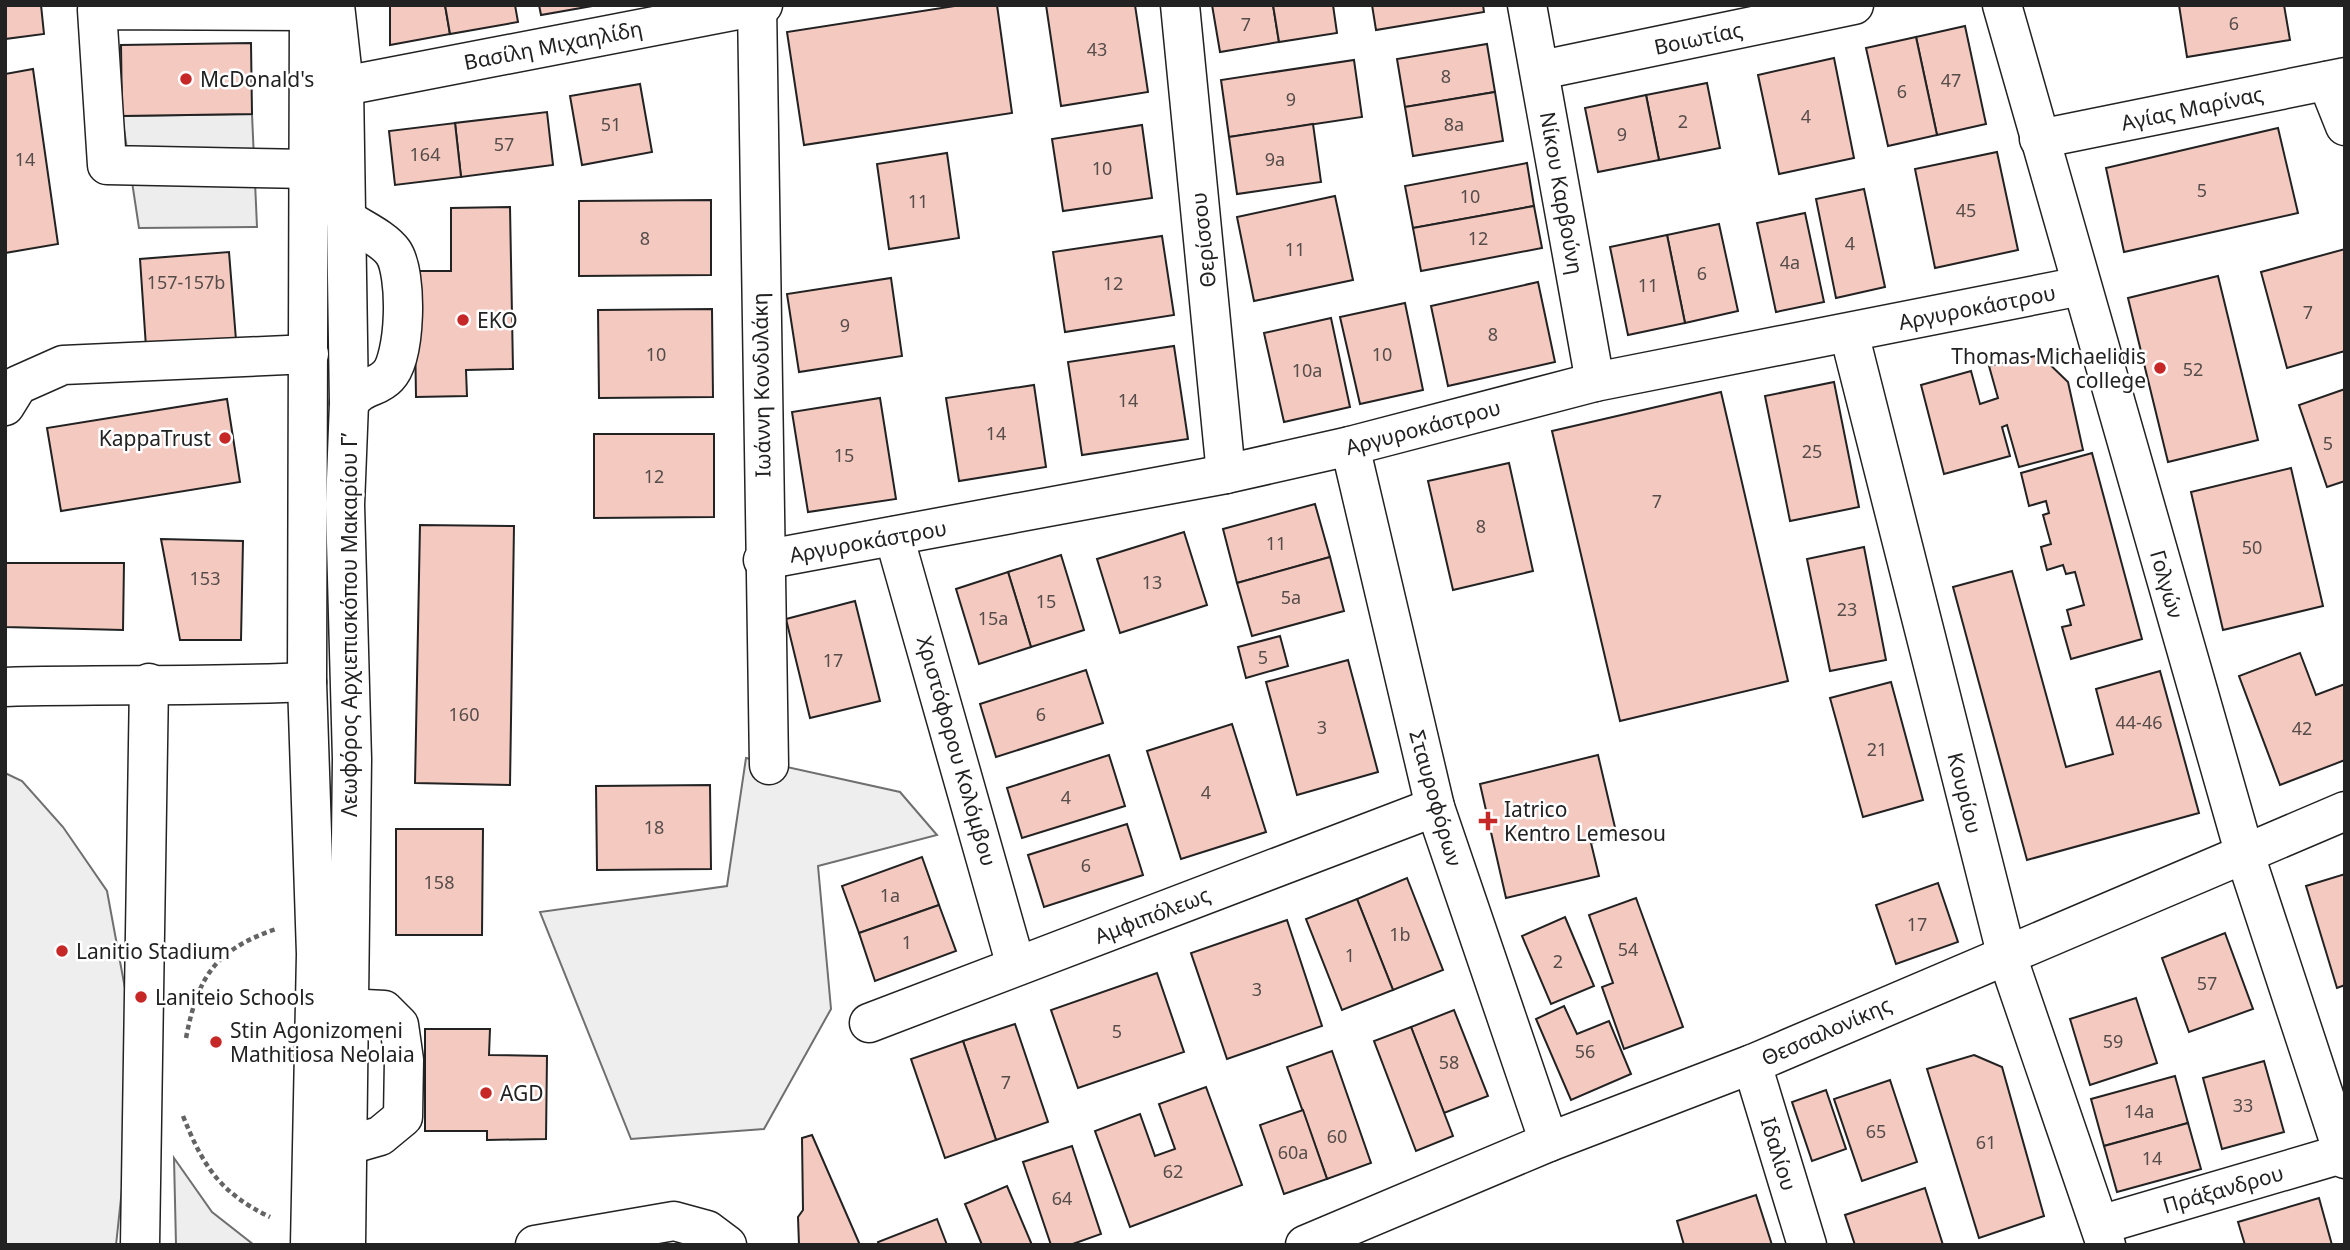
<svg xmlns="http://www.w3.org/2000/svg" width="2350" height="1250" font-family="'Noto Sans',sans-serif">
<rect width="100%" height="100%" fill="#fff"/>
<g fill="#eee" stroke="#6f6f6f" stroke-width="2">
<polygon points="746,758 900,792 937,835 818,866 831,1009 764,1129 631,1139 540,912 727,886"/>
<polygon points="5,773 22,781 63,827 107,891 129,1010 130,1114 116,1245 5,1245"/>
<polygon points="174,1158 212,1212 254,1245 176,1245"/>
</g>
<polygon fill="#ededed" stroke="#6f6f6f" stroke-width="2" points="252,114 257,227 139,228 122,116"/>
<g fill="#f3c9c0" stroke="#222" stroke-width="2">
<polygon points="5,5 41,5 44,34 5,39"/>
<polygon points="390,5 445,5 450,34 390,45"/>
<polygon points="445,5 515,5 518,22 450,34"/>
<polygon points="539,5 598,5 541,15"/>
<polygon points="961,5 997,5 1012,113 804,145 787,32"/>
<polygon points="1046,5 1135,5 1148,92 1061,106"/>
<polygon points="1212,5 1273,5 1279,42 1220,52"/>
<polygon points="1273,5 1333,5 1337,33 1279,42"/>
<polygon points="1372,5 1483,5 1484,12 1376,30"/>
<polygon points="2179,5 2284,5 2290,40 2187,57"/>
<polygon points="1965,26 1986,124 1937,135 1916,37"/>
<polygon points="1916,37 1937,135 1888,146 1866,48"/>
<polygon points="251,43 252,114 122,116 121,45"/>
<polygon points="1487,44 1495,92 1405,107 1397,59"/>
<polygon points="1834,58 1854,158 1779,174 1758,75"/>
<polygon points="1354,60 1362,117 1229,137 1221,80"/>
<polygon points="33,69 58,244 5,253 5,74"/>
<polygon points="1707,83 1720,148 1659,160 1646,95"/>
<polygon points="640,84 652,152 582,165 570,96"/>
<polygon points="1495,92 1503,141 1413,156 1405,107"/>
<polygon points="1646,95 1659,160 1598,172 1585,108"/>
<polygon points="547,112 553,165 461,177 455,123"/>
<polygon points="455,123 461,177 395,185 389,131"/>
<polygon points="1313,124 1321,182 1237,194 1229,137"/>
<polygon points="1142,125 1152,198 1063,211 1052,139"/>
<polygon points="2278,128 2298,213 2124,252 2106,168"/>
<polygon points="1997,152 2018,250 1935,268 1915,169"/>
<polygon points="947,153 959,238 889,249 877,164"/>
<polygon points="1527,163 1534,206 1413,228 1405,186"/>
<polygon points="1864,189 1885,287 1836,298 1816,199"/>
<polygon points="1335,196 1353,280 1254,301 1237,217"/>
<polygon points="711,200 711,275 579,276 579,201"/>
<polygon points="1534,206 1542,248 1421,271 1413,228"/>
<polygon points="510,207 513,369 466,370 467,396 416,397 414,271 451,271 451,208"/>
<polygon points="1805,213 1824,302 1776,312 1757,223"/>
<polygon points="1719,224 1738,311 1685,323 1667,235"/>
<polygon points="1667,235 1685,323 1628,335 1610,247"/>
<polygon points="1162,236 1174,315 1065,332 1053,252"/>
<polygon points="2345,249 2345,351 2287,368 2261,272"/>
<polygon points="229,252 236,340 146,347 140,259"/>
<polygon points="2218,276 2258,440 2168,462 2128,298"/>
<polygon points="891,278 902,356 799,372 787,294"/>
<polygon points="1538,282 1555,362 1448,386 1431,306"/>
<polygon points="1405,303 1423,390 1360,404 1340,317"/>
<polygon points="712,309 713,397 599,398 598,310"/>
<polygon points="1331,318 1350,407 1284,422 1264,333"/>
<polygon points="1174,346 1188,439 1082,455 1068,362"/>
<polygon points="2040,355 2068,382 2083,450 2019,467 2007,425 2002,427 2010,456 1944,474 1921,385 1971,371 1980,404 1998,398 1989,366"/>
<polygon points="1834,382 1859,507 1790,521 1765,396"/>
<polygon points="1034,385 1046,467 959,481 946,398"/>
<polygon points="2345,389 2345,481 2327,487 2299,405"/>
<polygon points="1721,392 1788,681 1620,721 1552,431"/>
<polygon points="880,398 896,499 808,512 792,412"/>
<polygon points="227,399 240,482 61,511 47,428"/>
<polygon points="594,434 714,434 714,517 594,518"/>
<polygon points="2092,453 2142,639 2071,659 2062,627 2071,625 2067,610 2084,605 2075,572 2066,574 2063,565 2047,570 2041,547 2051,544 2043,515 2049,513 2046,501 2029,506 2021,473"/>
<polygon points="1509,463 1533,571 1453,590 1428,481"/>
<polygon points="2291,468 2323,606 2223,630 2191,492"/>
<polygon points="1315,504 1330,557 1237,583 1223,529"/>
<polygon points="420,525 514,526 510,785 415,783"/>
<polygon points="1184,532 1207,605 1120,633 1097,559"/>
<polygon points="161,539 243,541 241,640 180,640"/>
<polygon points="1864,547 1886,660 1830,671 1807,559"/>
<polygon points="1061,555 1084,630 1031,647 1008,572"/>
<polygon points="1330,557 1344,611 1252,636 1237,583"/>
<polygon points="5,563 124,563 123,630 5,627"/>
<polygon points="2012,571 2066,767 2113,754 2096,689 2160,671 2199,813 2027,860 1953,587"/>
<polygon points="1008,572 1031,647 979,664 956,589"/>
<polygon points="855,601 880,701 810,718 786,619"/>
<polygon points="1280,636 1288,666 1246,678 1238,647"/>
<polygon points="2300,653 2316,695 2345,684 2345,760 2280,785 2239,676"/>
<polygon points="1348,660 1378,772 1297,795 1266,682"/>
<polygon points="1086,670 1103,723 996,757 980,704"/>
<polygon points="1891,682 1923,800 1863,817 1830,698"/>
<polygon points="1232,724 1266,832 1181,859 1147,751"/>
<polygon points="1109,755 1125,806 1022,838 1007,788"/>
<polygon points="1598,755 1617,836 1591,843 1599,876 1506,898 1480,784"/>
<polygon points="710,785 711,869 597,870 596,786"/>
<polygon points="1127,824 1143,875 1044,907 1028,855"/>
<polygon points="396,829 483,829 482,935 396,935"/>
<polygon points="922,857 939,905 859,933 842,886"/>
<polygon points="2345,874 2345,985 2337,988 2306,886"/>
<polygon points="1407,878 1443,970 1393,990 1357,899"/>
<polygon points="1938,883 1958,942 1896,964 1876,905"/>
<polygon points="1636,898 1683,1027 1624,1049 1602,987 1613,983 1589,915"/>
<polygon points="1357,899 1393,990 1342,1010 1306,919"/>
<polygon points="939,905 956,951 875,981 859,933"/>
<polygon points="1565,917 1594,986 1551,1004 1522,936"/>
<polygon points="1287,920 1322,1026 1227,1059 1191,953"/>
<polygon points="2225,933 2253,1009 2189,1032 2162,958"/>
<polygon points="1157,973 1184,1052 1078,1088 1051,1010"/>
<polygon points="2136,998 2157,1063 2090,1085 2070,1019"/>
<polygon points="1564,1006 1577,1034 1609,1021 1631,1074 1571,1100 1536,1019"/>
<polygon points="1454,1010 1488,1096 1444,1113 1411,1027"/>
<polygon points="1015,1024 1048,1122 996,1140 963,1041"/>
<polygon points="1411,1027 1453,1136 1416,1151 1374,1041"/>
<polygon points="425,1029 490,1029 489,1055 547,1056 546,1139 487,1140 487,1131 425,1131"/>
<polygon points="963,1041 996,1140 945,1158 911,1059"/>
<polygon points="1332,1051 1371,1163 1327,1179 1287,1067"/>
<polygon points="1974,1055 2002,1067 2044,1216 1979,1238 1927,1069"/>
<polygon points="2264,1061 2284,1132 2222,1149 2203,1078"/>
<polygon points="2175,1076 2188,1123 2104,1146 2091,1099"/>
<polygon points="1890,1080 1917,1162 1862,1181 1834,1099"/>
<polygon points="1206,1087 1242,1185 1130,1227 1095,1131 1140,1114 1155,1156 1175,1149 1159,1104"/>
<polygon points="1826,1090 1846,1149 1812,1161 1792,1102"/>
<polygon points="1303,1110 1327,1179 1284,1194 1260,1125"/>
<polygon points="2188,1123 2201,1169 2117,1192 2104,1146"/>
<polygon points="812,1135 860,1245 799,1245 798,1217 803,1210 802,1138"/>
<polygon points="1072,1146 1101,1234 1070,1245 1051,1245 1023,1162"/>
<polygon points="1007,1186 1032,1245 982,1245 965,1204"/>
<polygon points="1925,1188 1943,1245 1855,1245 1845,1215"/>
<polygon points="1756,1195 1772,1245 1684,1245 1677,1221"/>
<polygon points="2319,1198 2332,1245 2245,1245 2238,1222"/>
<polygon points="937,1219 947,1245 879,1245 878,1242"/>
</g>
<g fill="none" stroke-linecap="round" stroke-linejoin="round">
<g stroke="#222" stroke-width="41">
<g id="minor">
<polyline points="757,5 769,765"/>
<polyline points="1180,5 1226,474"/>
<polyline points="1527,5 1595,382"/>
<polyline points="2002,5 2245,855 2345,1159"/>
<polyline points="1541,70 1854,5"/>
<polyline points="2327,81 2345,126"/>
<polyline points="344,86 763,5"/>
<polyline points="2039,139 2345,77"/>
<polyline points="308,169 107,165 97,10 310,11"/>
<path d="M 345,218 C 359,228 383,238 393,252 C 408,273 406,358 388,376 C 376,389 363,384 349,403"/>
<polyline points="1849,333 2006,953 2106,1245"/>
<polyline points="5,406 18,385 63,365 309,354"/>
<polyline points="1350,446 1435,807 1549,1142"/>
<polyline points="894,536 1016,966"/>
<polyline points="763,560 1226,474 1350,446 1595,382 2081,286"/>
<path d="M 5,687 C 106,684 207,687 307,682"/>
<polyline points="869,1023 1435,807"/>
<polyline points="1752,1064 1807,1245"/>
<polyline points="345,1146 380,1136 403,1117 404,1060 399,1025 384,1010 346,1008"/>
<polyline points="2100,1225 2345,1153"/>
<polyline points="140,1245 149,683"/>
<polyline points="535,1245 674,1221 707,1230 727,1245"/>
<polyline points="1305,1245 1549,1142 1752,1064 2345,811"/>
</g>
</g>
<g stroke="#222" stroke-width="41">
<g id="major">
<polyline points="309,5 307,682 316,954 310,1245"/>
<polyline points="335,5 344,86 349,403 345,505 352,759 346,1245"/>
</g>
</g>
<g stroke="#646464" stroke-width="4.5" stroke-dasharray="5 3.5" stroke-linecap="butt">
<path d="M 186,1038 C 198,976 215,950 276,929"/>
<path d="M 183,1116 C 203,1166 220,1193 270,1217"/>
</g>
<use href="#minor" stroke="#fff" stroke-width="38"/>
<use href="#major" stroke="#fff" stroke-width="38"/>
</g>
<g fill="#c62828" stroke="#fff" stroke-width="2.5">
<circle cx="186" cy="79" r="7"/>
<circle cx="463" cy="320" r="7"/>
<circle cx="2160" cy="368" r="7"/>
<circle cx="225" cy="438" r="7"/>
<path d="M1484.5 810.5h7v7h7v7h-7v7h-7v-7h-7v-7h7z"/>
<circle cx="62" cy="951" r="7"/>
<circle cx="141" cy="997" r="7"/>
<circle cx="216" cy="1042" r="7"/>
<circle cx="486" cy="1093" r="7"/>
</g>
<g text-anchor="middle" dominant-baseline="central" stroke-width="5" stroke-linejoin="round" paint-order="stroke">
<g font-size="18" fill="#564c4a">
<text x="2234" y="23">6</text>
<text x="1246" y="24">7</text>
<text x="1097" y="49">43</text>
<text x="1446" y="76">8</text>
<text x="1951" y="80">47</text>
<text x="1902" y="91">6</text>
<text x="1291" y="99">9</text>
<text x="1806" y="116">4</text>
<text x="1683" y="121">2</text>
<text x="611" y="124">51</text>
<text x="1454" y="124">8a</text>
<text x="1622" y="134">9</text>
<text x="504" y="144">57</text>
<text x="425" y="154">164</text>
<text x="25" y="159">14</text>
<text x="1275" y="159">9a</text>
<text x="1102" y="168">10</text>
<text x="2202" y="190">5</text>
<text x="1470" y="196">10</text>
<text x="918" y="201">11</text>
<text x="1966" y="210">45</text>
<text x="645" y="238">8</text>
<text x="1478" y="238">12</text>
<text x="1850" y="243">4</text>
<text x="1295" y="249">11</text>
<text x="1790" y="262">4a</text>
<text x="1702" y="273">6</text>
<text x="186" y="282">157-157b</text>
<text x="1113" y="283">12</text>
<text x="1648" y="285">11</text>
<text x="2308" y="312">7</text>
<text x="845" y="325">9</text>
<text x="1493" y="334">8</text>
<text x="656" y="354">10</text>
<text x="1382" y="354">10</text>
<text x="2193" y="369">52</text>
<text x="1307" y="370">10a</text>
<text x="1128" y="400">14</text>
<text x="996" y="433">14</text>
<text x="2328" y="443">5</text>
<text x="1812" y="451">25</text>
<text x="844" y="455">15</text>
<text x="654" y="476">12</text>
<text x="1657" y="501">7</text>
<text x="1481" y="526">8</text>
<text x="1276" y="543">11</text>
<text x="2252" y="547">50</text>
<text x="205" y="578">153</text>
<text x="1152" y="582">13</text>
<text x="1291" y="597">5a</text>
<text x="1046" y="601">15</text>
<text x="1847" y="609">23</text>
<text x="993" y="618">15a</text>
<text x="1263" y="657">5</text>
<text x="833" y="660">17</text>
<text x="464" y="714">160</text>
<text x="1041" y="714">6</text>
<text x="2139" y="722">44-46</text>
<text x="1322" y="727">3</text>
<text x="2302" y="728">42</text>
<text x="1877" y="749">21</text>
<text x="1206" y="792">4</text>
<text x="1066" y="797">4</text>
<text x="654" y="827">18</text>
<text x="1086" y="865">6</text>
<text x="439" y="882">158</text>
<text x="890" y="895">1a</text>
<text x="1917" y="924">17</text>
<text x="1400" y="934">1b</text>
<text x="907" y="942">1</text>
<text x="1628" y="949">54</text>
<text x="1350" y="955">1</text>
<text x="1558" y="961">2</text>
<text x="2207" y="983">57</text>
<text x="1257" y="989">3</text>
<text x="1117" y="1031">5</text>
<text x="2113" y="1041">59</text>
<text x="1585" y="1051">56</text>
<text x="1449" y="1062">58</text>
<text x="1006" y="1082">7</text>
<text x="2243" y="1105">33</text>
<text x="2139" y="1111">14a</text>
<text x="1876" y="1131">65</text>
<text x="1337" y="1136">60</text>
<text x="1986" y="1142">61</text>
<text x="1293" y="1152">60a</text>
<text x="2152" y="1158">14</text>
<text x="1173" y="1171">62</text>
<text x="1062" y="1198">64</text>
</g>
<g font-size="21" fill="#222" stroke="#fff">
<text transform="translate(1698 38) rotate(-12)">Βοιωτίας</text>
<text transform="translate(553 45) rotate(-11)">Βασίλη Μιχαηλίδη</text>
<text transform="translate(2192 108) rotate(-12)">Αγίας Μαρίνας</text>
<text transform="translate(1562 193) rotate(80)">Νίκου Καρβούνη</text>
<text transform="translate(1203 240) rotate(-96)">Θερίσσου</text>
<text transform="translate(1977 307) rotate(-11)">Αργυροκάστρου</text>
<text transform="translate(761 385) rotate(-91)">Ιωάννη Κονδυλάκη</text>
<text transform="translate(1423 427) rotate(-15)">Αργυροκάστρου</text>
<text transform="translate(868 541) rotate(-10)">Αργυροκάστρου</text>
<text transform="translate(2167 584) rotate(74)">Γολγών</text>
<text transform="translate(349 625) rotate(-90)">Λεωφόρος Αρχιεπισκόπου Μακαρίου Γ’</text>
<text transform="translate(957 751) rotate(74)">Χριστόφορου Κολόμβου</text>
<text transform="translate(1965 793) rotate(76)">Κουρίου</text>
<text transform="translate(1436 798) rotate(74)">Σταυροφόρων</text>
<text transform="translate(1152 915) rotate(-21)">Αμφιπόλεως</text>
<text transform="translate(1826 1031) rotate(-24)">Θεσσαλονίκης</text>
<text transform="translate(1779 1154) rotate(73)">Ιδαλίου</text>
<text transform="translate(2223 1189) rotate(-16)">Πράξανδρου</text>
</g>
<g font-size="21" fill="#222" stroke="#fff" text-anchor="start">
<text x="200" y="79">McDonald's</text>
<text x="477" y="320">EKO</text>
<text x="2146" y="356" text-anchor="end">Thomas Michaelidis<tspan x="2146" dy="24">college</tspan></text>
<text x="211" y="438" text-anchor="end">KappaTrust</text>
<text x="1504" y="809">Iatrico<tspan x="1504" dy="24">Kentro Lemesou</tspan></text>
<text x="76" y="951">Lanitio Stadium</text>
<text x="155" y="997">Laniteio Schools</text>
<text x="230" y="1030">Stin Agonizomeni<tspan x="230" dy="24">Mathitiosa Neolaia</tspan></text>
<text x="500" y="1093">AGD</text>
</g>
</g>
<rect width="2350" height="1250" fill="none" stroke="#222222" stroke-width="14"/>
</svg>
